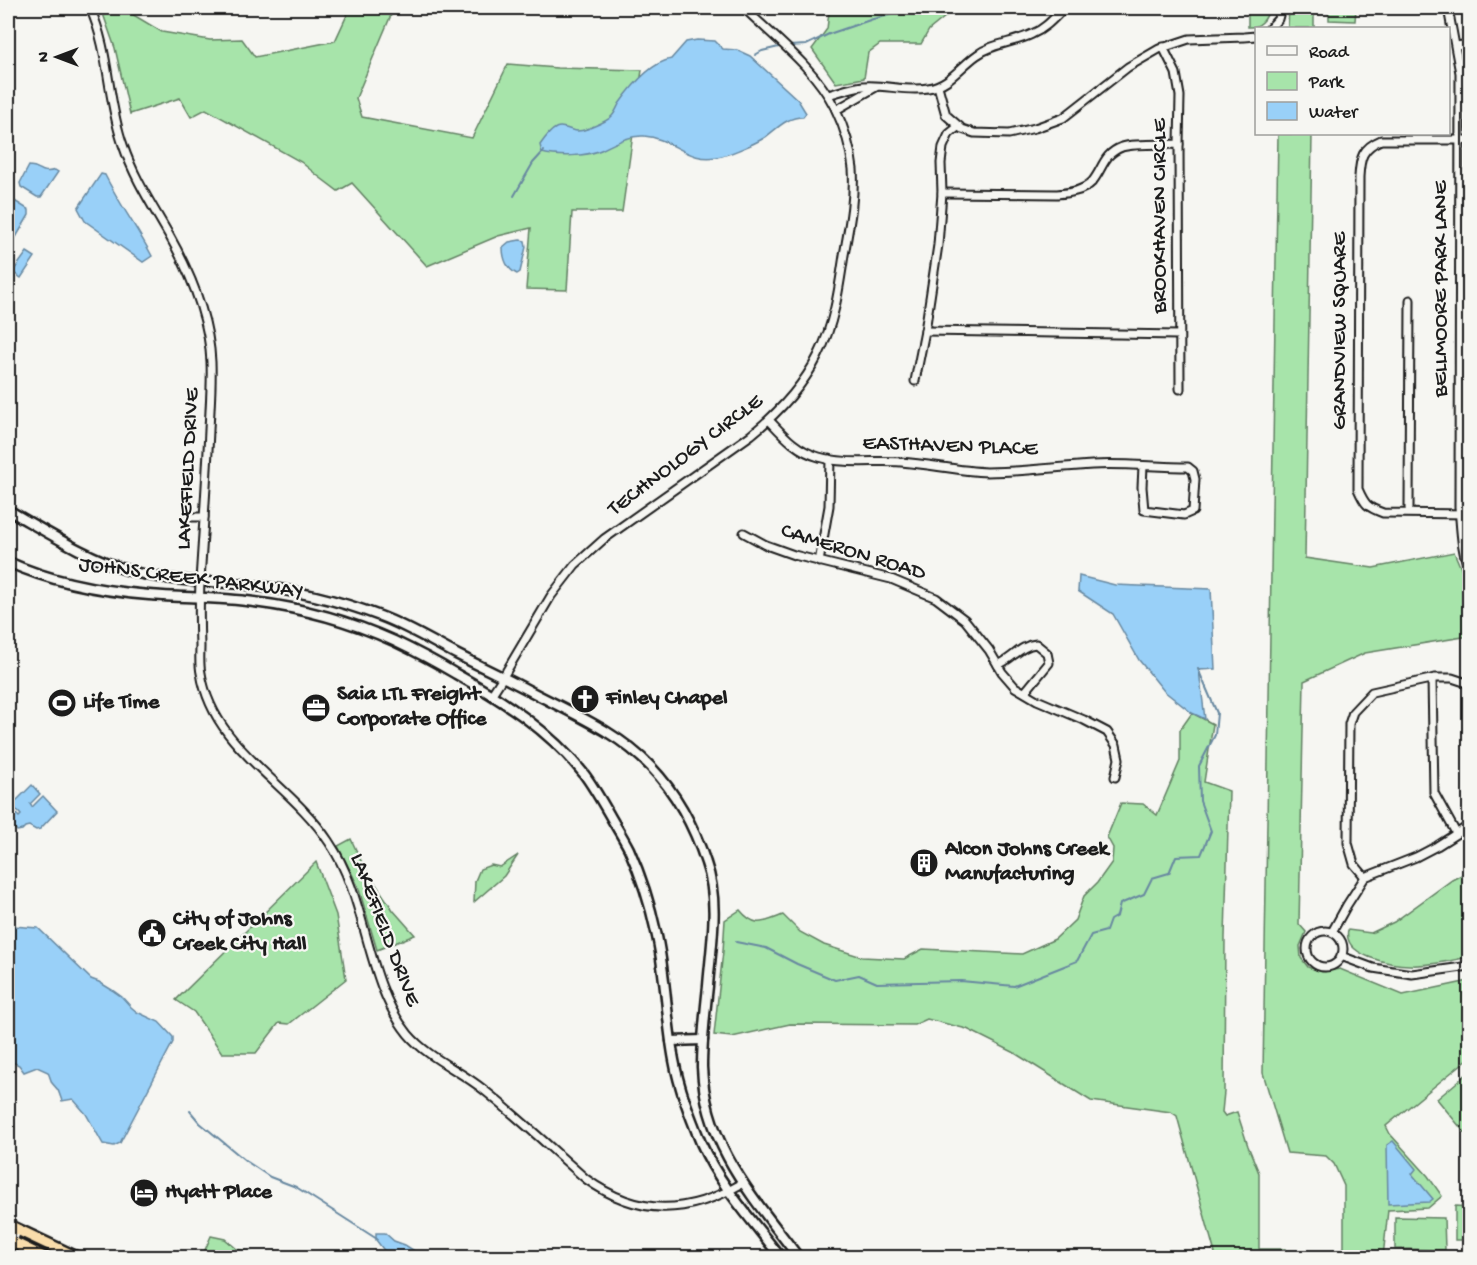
<svg xmlns="http://www.w3.org/2000/svg" width="1477" height="1265" font-family="'Gochi Hand',sans-serif">
<rect width="100%" height="100%" fill="#f6f6f2"/>
<filter id="ink" filterUnits="userSpaceOnUse"><feTurbulence type="fractalNoise" baseFrequency=".0167" numOctaves="2"/><feDisplacementMap in="SourceGraphic" scale="12" xChannelSelector="R" yChannelSelector="G"/><feConvolveMatrix kernelMatrix="1 2 1 2 8 2 1 2 1" color-interpolation-filters="sRGB"/></filter>
<g filter="url(#ink)">
<g fill="#a7e4aa" stroke="#628063" stroke-width="1.5">
<polygon points="101,8 122,8 162,32 210,40 242,39 255,57 335,41 347,15 342,8 394,8 356,98 362,117 472,138 508,64 557,68 642,70 622,212 572,212 567,290 526,289 531,228 498,236 427,266 352,183 338,191 318,176 301,162 206,109 191,117 180,98 130,114 115,48"/>
<polygon points="844,8 956,8 929,30 921,44 880,44 868,53 864,78 836,83 812,49 827,29 829,12"/>
<path d="M 1248,8 L 1269,8 C 1267,19 1260,28 1248,27 Z"/>
<polygon points="1289,8 1314,8 1314,28 1288,28"/>
<polygon points="1329,8 1356,9 1355,21 1329,20"/>
<polygon points="1278,134 1312,134 1305,558 1373,568 1454,552 1469,587 1469,636 1365,653 1304,681 1299,924 1306,932 1300,946 1301,958 1308,967 1322,972 1340,969 1403,995 1469,981 1469,1058 1386,1126 1390,1134 1428,1176 1442,1196 1428,1208 1388,1210 1383,1257 1303,1257 1302,1253 1335,1252 1344,1249 1344,1186 1334,1164 1326,1156 1287,1153 1263,1073"/>
<path d="M 1192,713 L 1213,724 L 1204,782 L 1229,791 L 1225,937 L 1224,1092 L 1222,1112 L 1225,1116 L 1237,1112 L 1248,1146 L 1259,1173 L 1259,1249 L 1285,1249 L 1285,1257 L 1216,1257 L 1177,1116 L 1171,1112 L 1091,1101 L 1013,1052 L 967,1029 L 927,1019 L 914,1025 L 790,1024 L 732,1037 L 714,1035 L 723,951 L 725,920 L 740,910 C 755,928 762,923 783,915 L 800,932 L 824,945 L 862,957 L 904,959 L 923,949 L 1022,954 L 1055,939 L 1075,920 L 1084,896 L 1097,883 L 1112,862 L 1113,848 L 1107,837 L 1121,803 L 1143,804 L 1157,815 L 1180,761 L 1180,730 Z"/>
<polygon points="351,839 363,865 393,910 415,935 377,950 358,886 338,846"/>
<polygon points="518,855 504,876 474,902 475,881 480,869 491,865 500,867"/>
<polygon points="316,862 336,915 346,979 289,1024 279,1023 256,1053 222,1053 194,1012 176,1000"/>
<path d="M 1469,871 L 1469,957 C 1450,961 1429,966 1409,965 C 1391,965 1342,956 1348,930 L 1371,933 L 1394,922 L 1452,880 Z"/>
<polygon points="1469,1072 1469,1138 1437,1099"/>
<polygon points="1455,1206 1469,1207 1469,1240 1455,1240"/>
<polygon points="1395,1217 1444,1218 1445,1250 1395,1249"/>
<polygon points="211,1236 225,1239 237,1249 265,1257 202,1257"/>
</g>
<g fill="#99d0f8" stroke="#6788a0" stroke-width="1.5">
<path d="M 697,40 L 715,41 L 723,49 L 737,50 L 750,56 L 798,100 L 806,113 L 803,117 C 786,117 777,129 764,138 C 754,144 733,153 722,156 C 688,165 674,138 644,136 C 628,135 614,144 601,150 C 585,157 558,157 542,153 L 540,145 C 564,110 563,138 587,129 C 594,126 607,122 612,116 C 615,113 617,108 619,104 C 631,87 650,63 671,59 L 686,42 Z"/>
<path d="M 29,166 C 41,166 41,175 55,170 L 58,172 L 41,197 L 37,197 L 21,187 L 20,183 Z"/>
<path d="M 101,174 L 105,175 C 119,203 137,228 152,256 L 143,262 L 85,221 L 78,208 Z"/>
<polygon points="13,200 29,210 29,215 15,239 10,240 8,238 8,203"/>
<path d="M 520,240 L 525,241 L 526,247 L 520,272 L 517,274 C 507,269 503,258 503,247 L 509,242 Z"/>
<polygon points="27,252 35,257 21,278 14,273 14,270"/>
<polygon points="1079,576 1115,585 1211,589 1215,669 1199,670 1205,719 1192,713 1164,691 1139,660 1113,614 1078,591"/>
<polygon points="32,785 40,794 30,804 32,807 43,796 57,811 40,829 36,830 29,826 25,827 22,830 17,831 8,821 8,810 10,808 19,817 21,815 12,805"/>
<polygon points="8,923 13,926 38,928 91,979 99,982 112,990 122,997 131,1007 137,1012 159,1022 173,1037 173,1042 120,1143 114,1146 103,1144 86,1114 73,1099 62,1101 58,1090 52,1083 48,1072 37,1067 24,1072 19,1065 8,1060"/>
<polygon points="1393,1141 1416,1169 1412,1174 1433,1199 1429,1202 1388,1204 1387,1145"/>
<polygon points="376,1233 385,1233 394,1241 405,1245 424,1257 399,1257 394,1253 386,1253 376,1240"/>
</g>
<g fill="none" stroke-linecap="round" stroke-linejoin="round">
<g stroke="#6788a0" stroke-width="2">
<polyline points="789,46 806,45 829,34 873,19 917,8"/>
<polyline points="755,55 762,51 783,46"/>
<polyline points="514,196 533,163 544,151"/>
<polyline points="736,942 766,948 797,964 835,980 859,975 877,983 961,981 1014,986 1077,961 1091,935 1106,931 1110,920 1117,916 1120,904 1144,894 1152,878 1169,873 1176,856 1201,855 1211,831 1200,801 1199,766 1215,735 1217,713 1198,669"/>
<polyline points="190,1111 200,1123 246,1161 270,1177 296,1187 377,1239"/>
</g>
<g stroke="#1c1c1c" stroke-width="11">
<g id="minor">
<path d="M 90,8 C 110,51 107,101 123,145 C 134,178 152,205 169,235 C 191,274 209,317 211,362 C 212,385 210,407 209,430 C 207,475 204,520 201,565 C 199,592 199,619 200,646 C 200,655 199,664 201,673 C 213,749 290,782 329,842 C 368,899 365,981 408,1034 C 429,1059 460,1070 484,1090 C 519,1118 552,1149 586,1179 C 639,1217 687,1215 743,1183"/>
<path d="M 1448,8 L 1460,73 L 1459,507 C 1461,528 1461,552 1470,571"/>
<polyline points="1270,28 1278,19 1281,8"/>
<polyline points="1456,46 1470,44"/>
<polyline points="1163,47 1176,73 1180,96 1179,144 1180,389"/>
<polyline points="938,86 946,115 962,129 974,133 1009,134 1035,128 1063,118 1128,67 1159,49 1189,39 1244,37 1256,36"/>
<path d="M 828,95 C 839,92 852,87 863,86 C 885,84 906,92 928,88 C 949,85 960,67 977,55 C 993,43 1014,43 1032,34 C 1045,29 1054,18 1064,8"/>
<polyline points="836,110 876,87"/>
<path d="M 1470,140 L 1381,140 C 1362,148 1360,158 1359,177 L 1358,489 C 1365,505 1367,507 1383,513 L 1470,514"/>
<path d="M 942,193 L 1057,194 C 1070,193 1083,191 1092,182 C 1103,169 1103,154 1122,147 C 1136,143 1164,145 1179,144"/>
<polyline points="925,331 1179,335"/>
<polyline points="915,381 925,331 938,245 942,193 941,163 943,147 949,134 959,126"/>
<polyline points="1460,413 1470,413"/>
<path d="M 769,420 C 784,436 797,451 819,457 C 846,465 874,460 901,462 C 930,464 958,471 987,472 C 1022,472 1057,467 1092,465 C 1123,463 1156,467 1188,467 L 1193,471 L 1195,479 L 1193,511 L 1184,515 L 1144,510 L 1142,487 L 1143,466"/>
<polyline points="1409,508 1410,300"/>
<polyline points="190,517 204,517"/>
<polyline points="744,533 766,545 794,555 891,579 936,598 965,620 989,650 1002,672 1015,687 1037,700 1084,720 1107,732 1116,745 1119,759 1115,777"/>
<polyline points="819,562 829,506 830,459"/>
<path d="M 998,665 C 1012,659 1021,645 1036,644 L 1047,653 L 1049,663 L 1025,692"/>
<polyline points="1432,679 1434,793 1456,833"/>
<path d="M 492,694 L 503,677 L 551,596 L 575,565 L 604,539 L 751,435 C 778,413 802,388 818,356 C 834,325 839,289 844,255 C 849,227 855,198 853,169 C 851,149 844,127 835,108 C 815,68 776,39 744,8"/>
<polyline points="1365,877 1354,864 1348,843 1349,724 1353,712 1372,692 1435,678 1452,678 1470,684"/>
<polyline points="1365,877 1416,857 1437,846 1470,825"/>
<circle cx="1325" cy="949" r="18"/>
<polyline points="1332,932 1347,905 1365,877"/>
<polyline points="1341,956 1373,968 1412,974 1470,966"/>
<polyline points="8,1253 18,1229"/>
</g>
</g>
<g stroke="#1c1c1c" stroke-width="13">
<g id="tertiary">
<path d="M 8,510 C 47,532 87,558 130,571 C 163,580 195,581 229,583 C 257,585 287,590 315,596 C 336,601 359,608 380,616 C 407,626 433,642 458,655 C 482,667 507,679 530,691 C 572,713 618,732 651,767 C 678,795 694,826 706,863 C 720,902 711,946 708,986 C 705,1013 702,1040 702,1067 C 705,1146 754,1198 799,1258"/>
<path d="M 8,562 C 52,582 100,591 149,595 C 184,598 219,597 254,602 C 302,608 350,621 394,641 C 415,651 436,662 456,674 C 503,700 550,731 584,774 C 593,786 601,800 609,814 C 615,825 623,837 629,849 C 641,876 650,904 656,932 C 666,974 666,1018 674,1060 C 679,1088 690,1116 701,1143 C 720,1186 753,1221 781,1258"/>
<polyline points="671,1041 703,1040"/>
</g>
</g>
<g stroke="#1c1c1c" stroke-width="15">
<g id="trunk">
<polyline points="8,1225 78,1258"/>
<polyline points="8,1240 45,1258"/>
</g>
</g>
<use href="#minor" stroke="#f6f6f2" stroke-width="7"/>
<use href="#tertiary" stroke="#f6f6f2" stroke-width="8"/>
<use href="#trunk" stroke="#faddab" stroke-width="10"/>
</g>
</g>
<defs>
<g id="church-disc" transform="scale(1.5)"><circle r="9.5" fill="#1c1c1c" stroke="#f6f6f2"/><path d="M-1.2-6h2.4v3.5h3.3v2.4h-3.3V6h-2.4V-.1h-3.3v-2.4h3.3Z" fill="#fff"/></g>
<g id="stadium-disc" transform="scale(1.5)"><circle r="9.5" fill="#1c1c1c" stroke="#f6f6f2"/><path d="M0-5a6.5 5 0 1 0 0 10a6.5 5 0 1 0 0-10ZM-3.5-1.8h7v3.6h-7Z" fill="#fff"/></g>
<g id="office-disc" transform="scale(1.5)"><circle r="9.5" fill="#1c1c1c" stroke="#f6f6f2"/><path d="M-6-3h4V-5.5h4V-3h4V5H-6ZM-1-4.5V-3h2v-1.5ZM-6 0V1H6V0Z" fill="#fff"/></g>
<g id="building-disc" transform="scale(1.5)"><circle r="9.5" fill="#1c1c1c" stroke="#f6f6f2"/><path d="M-4-6H4V6H1V3H-1V6H-4ZM-2.5-4.3h1.7v1.8h-1.7ZM.8-4.3h1.7v1.8H.8ZM-2.5-1h1.7V.8h-1.7ZM.8-1h1.7V.8H.8Z" fill="#fff"/></g>
<g id="civic-disc" transform="scale(1.5)"><circle r="9.5" fill="#1c1c1c" stroke="#f6f6f2"/><path d="M-.6-6.5H3V-4.5H.6V-3L4-1V1h2V6H-6V1h2V-1L-.6-3ZM-1.2 2.5V6h2.4V2.5Z" fill="#fff"/></g>
<g id="hotel-disc" transform="scale(1.5)"><circle r="9.5" fill="#1c1c1c" stroke="#f6f6f2"/><path d="M-6-4.5h1.5V1H6V5H4.5V3h-9V5H-6ZM-4 0a1.8 1.8 0 1 1 3.6 0ZM.5 0V-2.5h3Q6-2.5 6 0Z" fill="#fff"/></g>
</defs>
<g fill-rule="evenodd">
<use href="#church-disc" x="585" y="699"/>
<use href="#stadium-disc" x="62" y="703"/>
<use href="#office-disc" x="316" y="708"/>
<use href="#building-disc" x="924" y="863"/>
<use href="#civic-disc" x="152" y="933"/>
<use href="#hotel-disc" x="144" y="1193"/>
</g>
<g text-anchor="middle" dominant-baseline="central" stroke-width="4.5" stroke-linejoin="round" paint-order="stroke">
<g font-size="22" fill="#1c1c1c" stroke="#f6f6f2">
<text transform="translate(1161 216) rotate(-90)">BROOKHAVEN CIRCLE</text>
<text transform="translate(1442 289) rotate(-90)">BELLMOORE PARK LANE</text>
<text transform="translate(1341 331) rotate(-90)">GRANDVIEW SQUARE</text>
<text transform="translate(950 447) rotate(2)">EASTHAVEN PLACE</text>
<text transform="translate(686 456) rotate(-37)">TECHNOLOGY CIRCLE</text>
<text transform="translate(189 469) rotate(-87)">LAKEFIELD DRIVE</text>
<text transform="translate(853 553) rotate(17)">CAMERON ROAD</text>
<text transform="translate(191 579) rotate(7)">JOHNS CREEK PARKWAY</text>
<text transform="translate(384 930) rotate(69)">LAKEFIELD DRIVE</text>
</g>
<g font-size="22" font-weight="bold" fill="#1c1c1c" stroke="#f6f6f2" text-anchor="start">
<text x="337" y="695">Saia LTL Freight<tspan x="337" dy="25">Corporate Office</tspan></text>
<text x="606" y="699">Finley Chapel</text>
<text x="83" y="703">Life Time</text>
<text x="945" y="850">Alcon Johns Creek<tspan x="945" dy="25">Manufacturing</tspan></text>
<text x="173" y="920">City of Johns<tspan x="173" dy="25">Creek City Hall</tspan></text>
<text x="165" y="1193">Hyatt Place</text>
</g>
</g>
<rect width="1477" height="1265" fill="none" stroke="#f6f6f2" stroke-width="30"/>
<rect x="15" y="15" width="1447" height="1235" fill="none" stroke="#1c1c1c" stroke-width="2" filter="url(#ink)"/>
<rect x="1255" y="27" width="195" height="108" fill="#f6f6f2" stroke="#9f9f9c" stroke-width="1.5"/>
<rect x="1267" y="46" width="30" height="9" fill="#f6f6f2" stroke="#9f9f9c" stroke-width="1.5"/>
<text x="1309" y="57" font-size="18" fill="#1c1c1c">Road</text>
<rect x="1267" y="72" width="30" height="18" fill="#a7e4aa" stroke="#9f9f9c" stroke-width="1.5"/>
<text x="1309" y="87" font-size="18" fill="#1c1c1c">Park</text>
<rect x="1267" y="102" width="30" height="18" fill="#99d0f8" stroke="#9f9f9c" stroke-width="1.5"/>
<text x="1309" y="117" font-size="18" fill="#1c1c1c">Water</text>
<g transform="translate(57 57) rotate(270)" stroke="#f6f6f2" stroke-width="4.5" paint-order="stroke">
<path d="M0-4.5L10 22L0 15L-10 22Z" fill="#1c1c1c"/>
<text y="-9" font-size="16" font-weight="bold" text-anchor="middle" fill="#1c1c1c">N</text>
</g>
</svg>
